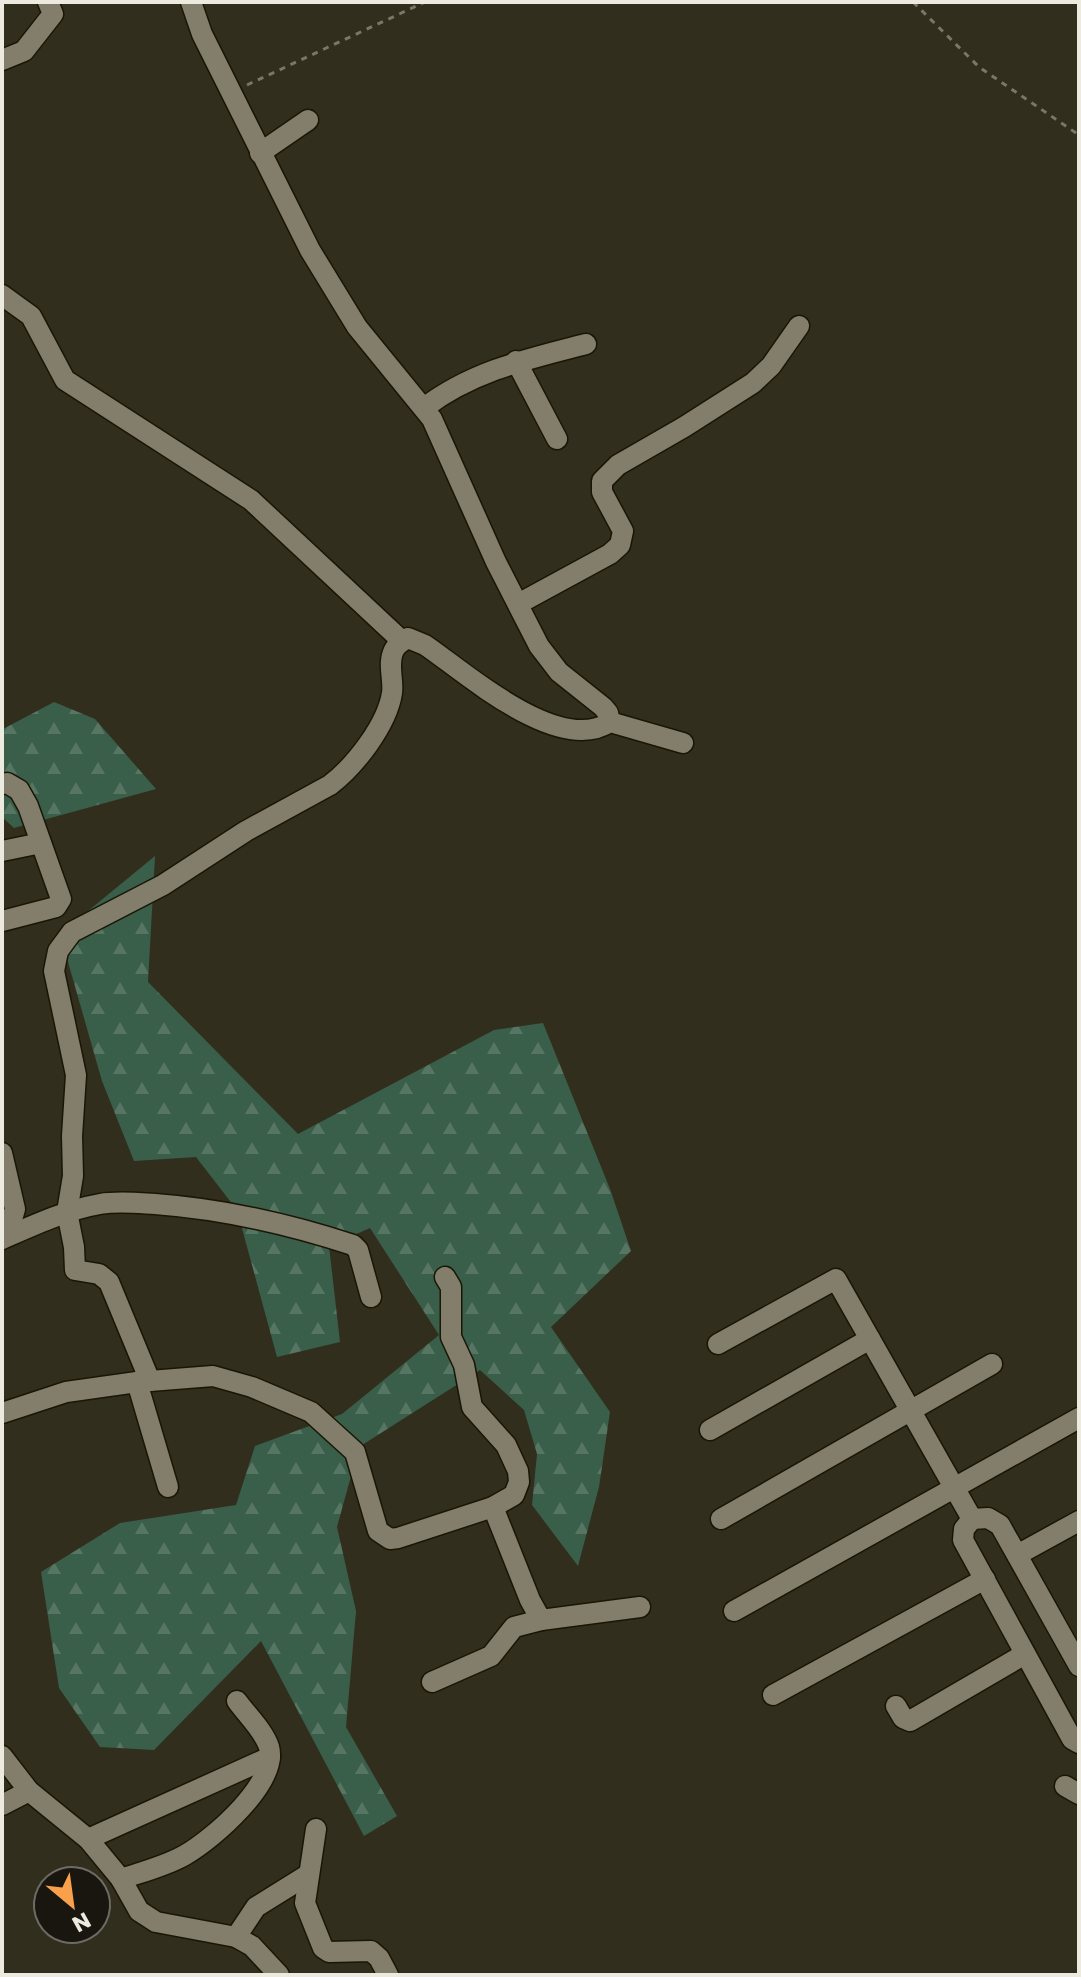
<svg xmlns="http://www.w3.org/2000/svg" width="1081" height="1977" font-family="Poppins,sans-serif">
<defs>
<pattern id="forest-firs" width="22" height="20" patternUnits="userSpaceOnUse" patternTransform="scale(2)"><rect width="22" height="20" fill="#395e49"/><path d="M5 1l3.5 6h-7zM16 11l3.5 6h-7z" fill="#567563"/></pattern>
</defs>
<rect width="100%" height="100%" fill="#322e1d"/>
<g fill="url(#forest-firs)">
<polygon points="54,702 95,719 156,789 14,828 2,817 2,726 5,728"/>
<polygon points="155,856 148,982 298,1134 494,1030 543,1023 610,1189 631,1251 551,1327 610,1412 599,1487 578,1566 532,1505 537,1454 524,1410 480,1370 359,1447 337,1527 356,1611 346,1727 397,1816 364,1836 261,1641 154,1750 100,1747 59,1688 41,1572 120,1523 236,1505 255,1446 342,1414 439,1335 370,1228 329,1246 340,1342 277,1357 237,1210 196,1157 134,1161 102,1081 60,934"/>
</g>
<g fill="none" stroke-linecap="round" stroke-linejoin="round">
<g stroke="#1a1606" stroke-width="23">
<g id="minor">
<polyline points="191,2 202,34 310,250 357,327 432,419 496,562 539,646 559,672 603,707 608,713 610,722 683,743"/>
<polyline points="2,60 24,51 53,14 48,2"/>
<polyline points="260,153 308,120"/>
<polyline points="2,295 31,316 65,380 251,500 402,641"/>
<polyline points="516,361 557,439"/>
<path d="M 424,408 C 472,371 528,359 586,344"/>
<polyline points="518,604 610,554 620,545 623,531 602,492 602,481 618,465 684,427 753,383 771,366 799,326"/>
<polyline points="2,784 7,783 19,790 28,806 61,899 56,907 2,921"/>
<polyline points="2,851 41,843"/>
<polyline points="2,1153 15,1209 13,1216 2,1222"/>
<path d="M 2,1239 C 34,1225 66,1210 100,1204 C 118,1201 137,1203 155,1204 C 222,1209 289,1224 353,1245 L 358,1250 L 371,1297"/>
<polyline points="445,1277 451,1287 451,1337 464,1365 472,1407 506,1445 518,1471 519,1482 514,1495 493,1507"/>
<polyline points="718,1344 836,1279 972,1519"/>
<path d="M 150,1381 L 109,1282 L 99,1274 L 75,1270 L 74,1247 L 67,1212 L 73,1176 L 72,1136 L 76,1075 L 54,971 L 58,951 L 72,932 L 163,885 L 246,831 L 330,785 C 355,766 387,725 392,693 C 394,679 387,664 394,650 C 397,644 403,641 408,638 L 425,645 C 466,673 559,756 610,722"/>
<polyline points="137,1382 168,1487"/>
<polyline points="2,1413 66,1392 137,1382 213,1376 252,1387 311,1412 355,1452 378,1531 390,1539 398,1538 493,1507 530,1600 541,1620 640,1607"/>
<polyline points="710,1430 870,1339"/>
<polyline points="721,1519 992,1364"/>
<polyline points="1017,1555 1079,1521"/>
<polyline points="734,1611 1079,1418"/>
<polyline points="1079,1666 1000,1525 988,1518 972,1519 964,1529 963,1540 1072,1739 1079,1743"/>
<polyline points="432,1682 491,1656 514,1627 541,1620"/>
<polyline points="773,1695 985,1579"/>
<polyline points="896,1706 903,1718 910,1721 1025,1654"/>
<polyline points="2,1756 29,1791 88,1839 121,1879 139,1911 156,1922 236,1937 252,1946 279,1975"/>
<polyline points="1065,1786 1079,1794"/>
<polyline points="2,1805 29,1791"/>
<polyline points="316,1829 305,1903 323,1948 329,1952 371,1951 379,1958 388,1975"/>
<polyline points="88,1839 270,1757"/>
<path d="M 121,1879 C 142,1872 166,1866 185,1855 C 213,1839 279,1782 269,1747 C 264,1731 247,1715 237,1701"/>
<polyline points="236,1937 256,1907 309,1874"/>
</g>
</g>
<g stroke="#7a7668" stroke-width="3" stroke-dasharray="6 6" stroke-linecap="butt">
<polyline points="913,2 979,67 1079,135"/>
<polyline points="247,85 425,2"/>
</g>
<use href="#minor" stroke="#827e6b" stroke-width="20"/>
</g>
<rect width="1081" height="1977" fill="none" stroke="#edeae0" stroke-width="8"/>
<g transform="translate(72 1905) rotate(151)"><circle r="38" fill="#18160f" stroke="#6d6b63" stroke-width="2"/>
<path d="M0-6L14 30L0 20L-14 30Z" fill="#f9a04c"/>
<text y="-12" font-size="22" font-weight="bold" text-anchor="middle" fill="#edeae0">N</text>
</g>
</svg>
